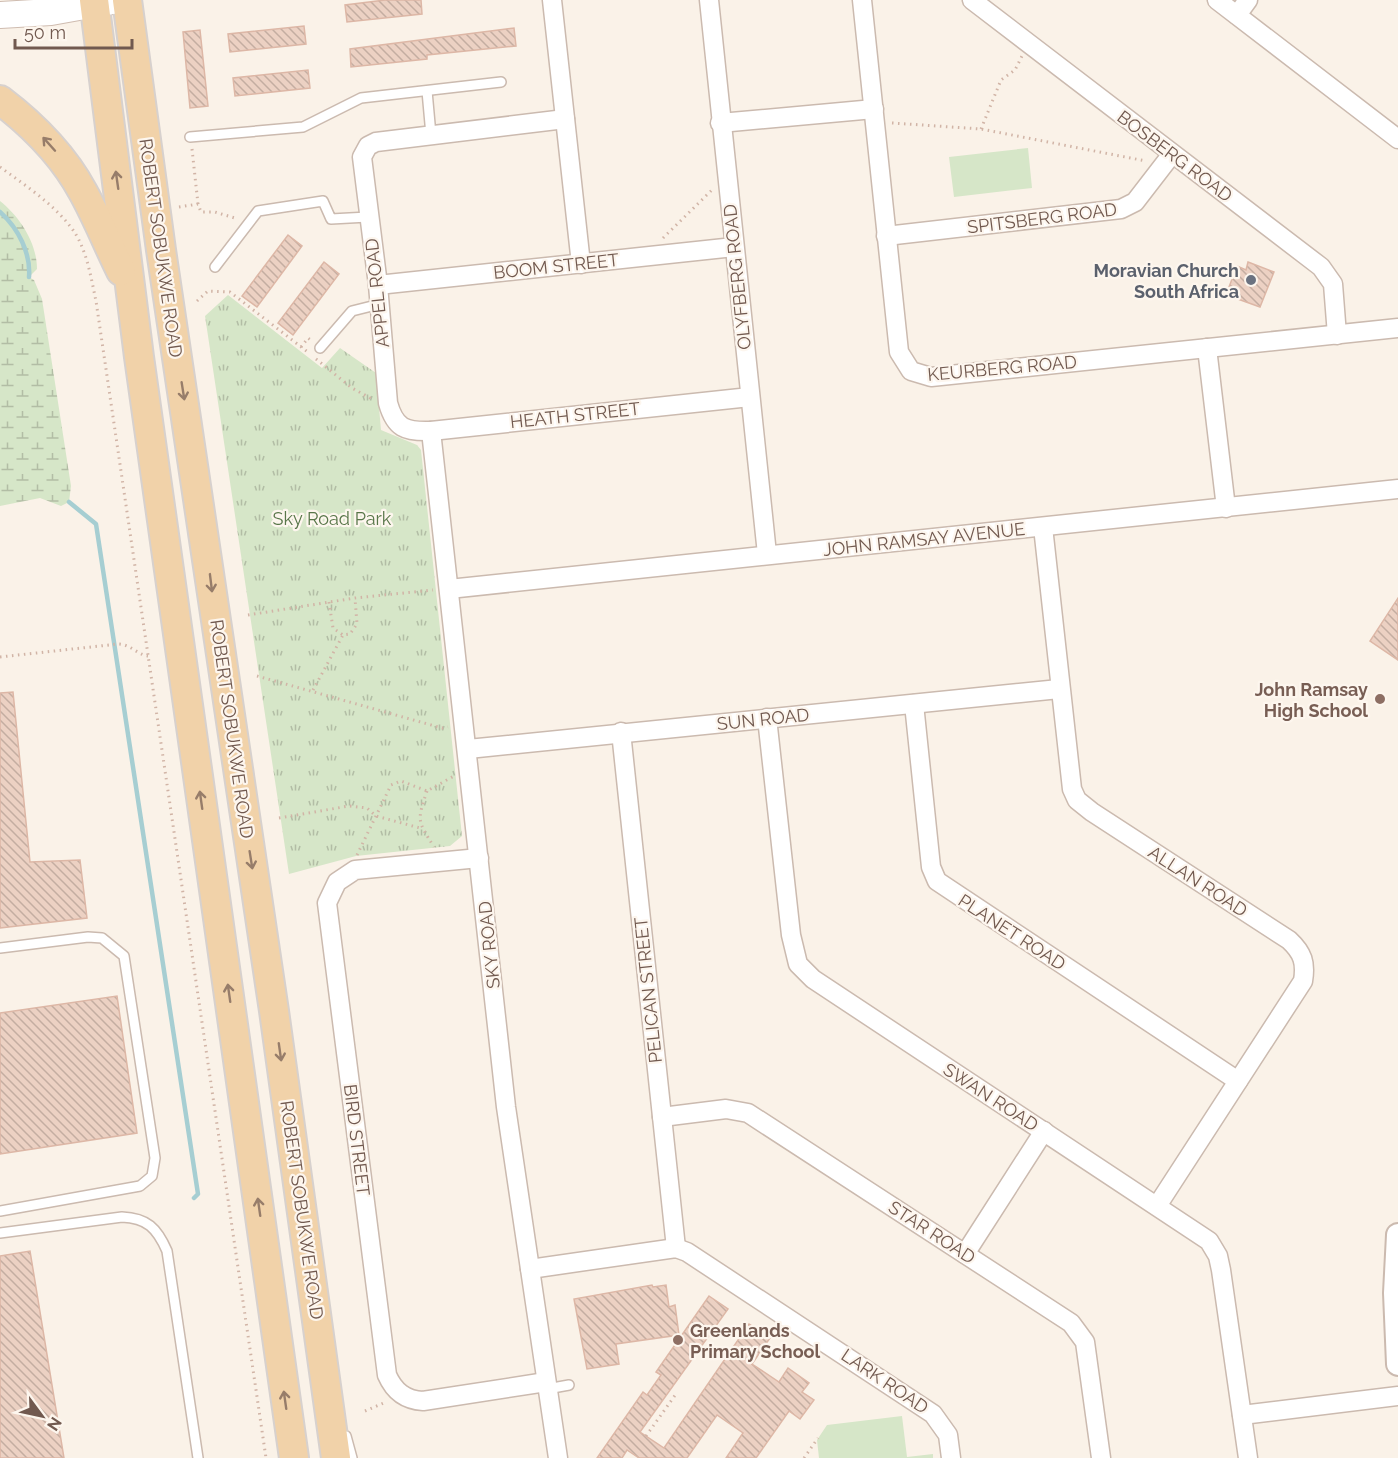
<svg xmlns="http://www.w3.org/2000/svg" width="1398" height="1458" font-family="Raleway,sans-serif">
<defs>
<pattern id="wetland-marsh" width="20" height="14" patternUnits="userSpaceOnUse" patternTransform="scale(1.5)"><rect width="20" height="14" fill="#d6e6c8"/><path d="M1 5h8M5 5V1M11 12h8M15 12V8" fill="none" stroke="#b2bda5"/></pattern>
<pattern id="park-tufts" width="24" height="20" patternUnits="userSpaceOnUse" patternTransform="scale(1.5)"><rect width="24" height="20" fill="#d6e6c8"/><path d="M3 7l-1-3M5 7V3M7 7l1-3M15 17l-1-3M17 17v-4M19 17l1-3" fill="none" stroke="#b2bda5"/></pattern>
<pattern id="building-back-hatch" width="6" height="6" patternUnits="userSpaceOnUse" patternTransform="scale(1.5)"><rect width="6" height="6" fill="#ecd1c3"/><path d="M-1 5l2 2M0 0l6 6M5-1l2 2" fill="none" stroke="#c4ada1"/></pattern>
</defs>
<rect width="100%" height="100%" fill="#faf2e8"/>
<g fill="#d6e6c8">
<polygon points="1028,148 1032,188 954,197 949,157"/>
<polygon points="902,1416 907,1457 933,1454 933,1458 819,1458 817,1440 827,1425"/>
</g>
<path fill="url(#wetland-marsh)" d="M 0,201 C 20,217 37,243 37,269 L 29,277 L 34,280 L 42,299 L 71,486 L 69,502 L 61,506 L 40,498 L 0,506 Z"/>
<polygon fill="url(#park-tufts)" points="228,295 322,368 340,348 376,373 381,430 417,445 421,450 462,836 450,846 356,856 289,874 205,316"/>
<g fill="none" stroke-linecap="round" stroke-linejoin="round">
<g stroke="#a6ced2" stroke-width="4.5">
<path d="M 0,212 C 18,228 31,253 29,277"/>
<polyline points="69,502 96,524 198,1194 194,1198"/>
</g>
</g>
<g fill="url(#building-back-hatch)" stroke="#ddb7a6" stroke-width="1.5">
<polygon points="385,0 421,0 422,14 347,22 345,5"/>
<polygon points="304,26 306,44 230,52 228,34"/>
<polygon points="514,28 516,46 427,55 427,59 351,67 350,49"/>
<polygon points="200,30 208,106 190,108 183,32"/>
<polygon points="308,70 310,88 235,96 233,78"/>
<polygon points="288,235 302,246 257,307 242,296"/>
<polygon points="324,262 339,274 293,335 278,323"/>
<polygon points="1248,262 1274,272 1260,307 1235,298 1238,290 1229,287 1237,266 1246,270"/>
<polygon points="1398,598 1398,660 1370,641"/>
<polygon points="13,692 30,862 80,860 87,918 0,928 0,693"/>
<polygon points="117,996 137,1133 0,1154 0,1013"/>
<polygon points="30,1251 64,1458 0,1458 0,1256"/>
<polygon points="652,1285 653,1287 666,1285 669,1307 675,1305 679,1335 616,1344 619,1364 587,1369 574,1299"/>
<polygon points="709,1296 728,1309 640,1432 664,1448 749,1324 770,1338 752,1364 779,1382 788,1368 809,1383 802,1392 814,1400 800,1419 789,1411 756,1458 726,1458 743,1433 717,1415 687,1458 639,1458 627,1450 622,1458 597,1458 643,1392 647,1395 661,1375 656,1372"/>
</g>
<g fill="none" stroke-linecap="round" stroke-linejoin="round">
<g stroke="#cbbaaf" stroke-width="12">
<g id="service">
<polyline points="427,91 431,135"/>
<polyline points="190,137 303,127 361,98 501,82"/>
<polyline points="215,267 258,211 323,201 331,219 368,217"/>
<polyline points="320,348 352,311 380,304"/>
<polyline points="0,948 88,937 102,938 124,956 155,1158 152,1176 140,1186 0,1211"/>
<path d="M 0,1233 L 122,1217 C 147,1218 157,1228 167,1251 L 198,1458"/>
<polyline points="547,1389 569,1385"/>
<polyline points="346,1436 352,1458"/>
</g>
</g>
<g stroke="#cbbaaf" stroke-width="21">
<g id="minor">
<polyline points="552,0 581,264"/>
<polyline points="709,0 767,554"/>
<polyline points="862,0 899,352 911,371 931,377 1398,328"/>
<polyline points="972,0 1321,267 1333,284 1337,335"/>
<polyline points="1217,0 1398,139"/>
<polyline points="1237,15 1248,0"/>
<path d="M 565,119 L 376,142 L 368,146 L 362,157 L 378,285 L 388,403 C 395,428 405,432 431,431 L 750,397"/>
<polyline points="720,123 874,109"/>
<polyline points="886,236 1121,209 1135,202 1172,154"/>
<polyline points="378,285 734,247"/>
<polyline points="1207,348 1226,508"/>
<polyline points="431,431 506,1107 558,1458"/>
<path d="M 1043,527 L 1072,789 L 1077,800 L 1092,812 L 1289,940 C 1303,953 1306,963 1303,981 L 1157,1206"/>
<polyline points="449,589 1398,489"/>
<polyline points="914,704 931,867 937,881 1238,1081"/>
<polyline points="767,718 791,935 798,964 813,979 1209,1241 1218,1256 1221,1270 1248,1458"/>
<polyline points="621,732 676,1248"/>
<polyline points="468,749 1059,689"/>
<path d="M 479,858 L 355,870 L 337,882 L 327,903 L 387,1375 C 394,1391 405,1400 423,1401 L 546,1382"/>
<polyline points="662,1117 726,1109 748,1113 1071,1323 1085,1342 1101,1458"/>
<polyline points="965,1254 1044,1131"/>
<polyline points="530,1269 676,1248 687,1252 933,1414 948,1435 951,1458"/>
<polyline points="1242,1415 1398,1396"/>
</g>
</g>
<g stroke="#cbbaaf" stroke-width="26">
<polyline id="tertiary" points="1398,1235 1395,1293 1398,1364"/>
</g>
<g stroke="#cfbcb0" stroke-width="28">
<polyline id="secondary" points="0,15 51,12 118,0"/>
</g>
<g stroke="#d7d1ce" stroke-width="32">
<g id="primary">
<polyline points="94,0 139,357 294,1458"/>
<polyline points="127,0 161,250 274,1011 336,1458"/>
<path d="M 0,100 C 33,125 63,155 83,192 C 97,217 108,245 121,271"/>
</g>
</g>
<g stroke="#d1b4a6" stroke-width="3" stroke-dasharray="1.5 4.5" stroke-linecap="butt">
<polyline points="892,123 981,129 1146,161"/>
<polyline points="981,129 1001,80 1015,70 1022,56"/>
<polyline points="192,149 198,204"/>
<path d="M 0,167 C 26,186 54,204 73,230 C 87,250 91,278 96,301 L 266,1458"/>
<polyline points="179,207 198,204 201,212 215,212 238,219"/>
<polyline points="663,238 714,188"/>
<polyline points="197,301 208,291 230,292 309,353"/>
<polyline points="301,347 308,338 312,341"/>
<polyline points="316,359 352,388 372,399"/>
<polyline points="329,602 333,628 343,635"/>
<polyline points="248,615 355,598 433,590"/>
<path d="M 0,657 L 118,644 C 130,644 138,655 148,656"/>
<polyline points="257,676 442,728 448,727"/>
<polyline points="313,690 343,635 350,634 357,624 355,598"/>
<path d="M 427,791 C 417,821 417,820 434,847"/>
<polyline points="279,818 349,806 367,808 376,816 420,828"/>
<polyline points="357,855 391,785 401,781 427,791 454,776"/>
<polyline points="365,1411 386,1402"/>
<polyline points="646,1436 676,1394"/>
<polyline points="804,1458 818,1438"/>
</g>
<use href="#service" stroke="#fff" stroke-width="9"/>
<use href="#minor" stroke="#fff" stroke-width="18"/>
<use href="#tertiary" stroke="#fff" stroke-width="22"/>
<use href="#secondary" stroke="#fff" stroke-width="26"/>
<use href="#primary" stroke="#f1d2a9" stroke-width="28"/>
</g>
<defs><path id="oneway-shaft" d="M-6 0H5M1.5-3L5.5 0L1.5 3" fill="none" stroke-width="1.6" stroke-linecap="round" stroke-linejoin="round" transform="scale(1.5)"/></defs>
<g stroke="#977d6a">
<use href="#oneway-shaft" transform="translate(49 144) rotate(-132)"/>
<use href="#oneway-shaft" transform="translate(117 180) rotate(-98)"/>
<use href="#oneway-shaft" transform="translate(183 391) rotate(81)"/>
<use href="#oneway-shaft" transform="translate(211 583) rotate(83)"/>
<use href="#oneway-shaft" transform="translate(201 800) rotate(-98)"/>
<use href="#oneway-shaft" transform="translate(251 860) rotate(81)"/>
<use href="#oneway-shaft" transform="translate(229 993) rotate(-98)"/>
<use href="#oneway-shaft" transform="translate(280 1052) rotate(82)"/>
<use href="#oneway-shaft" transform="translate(259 1207) rotate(-98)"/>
<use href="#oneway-shaft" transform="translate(285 1400) rotate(-98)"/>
</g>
<circle fill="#6b7280" stroke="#fdf6ee" stroke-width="2" cx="1251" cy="280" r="6"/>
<g fill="#8d6e63" stroke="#fdf6ee" stroke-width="2">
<circle cx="1380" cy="699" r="6"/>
<circle cx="678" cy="1340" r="6"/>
</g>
<g text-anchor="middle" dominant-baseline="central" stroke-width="4.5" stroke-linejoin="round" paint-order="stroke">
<g font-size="18" fill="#71594f" stroke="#fdf6ee">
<text transform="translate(1175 156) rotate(37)">BOSBERG ROAD</text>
<text transform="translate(1042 218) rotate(-7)">SPITSBERG ROAD</text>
<text transform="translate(161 248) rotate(82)">ROBERT SOBUKWE ROAD</text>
<text transform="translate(556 266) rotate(-6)">BOOM STREET</text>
<text transform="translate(737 277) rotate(-96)">OLYFBERG ROAD</text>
<text transform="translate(377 293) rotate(-96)">APPEL ROAD</text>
<text transform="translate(1002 368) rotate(-5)">KEURBERG ROAD</text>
<text transform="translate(575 415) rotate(-6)">HEATH STREET</text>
<text transform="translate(924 539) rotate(-6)">JOHN RAMSAY AVENUE</text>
<text transform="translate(763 719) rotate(-6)">SUN ROAD</text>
<text transform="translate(232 729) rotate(82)">ROBERT SOBUKWE ROAD</text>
<text transform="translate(1198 881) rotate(33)">ALLAN ROAD</text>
<text transform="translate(1012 932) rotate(33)">PLANET ROAD</text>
<text transform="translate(489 945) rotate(-96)">SKY ROAD</text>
<text transform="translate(648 990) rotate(-96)">PELICAN STREET</text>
<text transform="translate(991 1097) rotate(33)">SWAN ROAD</text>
<text transform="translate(357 1140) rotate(83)">BIRD STREET</text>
<text transform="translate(302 1210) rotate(82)">ROBERT SOBUKWE ROAD</text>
<text transform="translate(932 1232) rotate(33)">STAR ROAD</text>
<text transform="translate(885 1381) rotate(34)">LARK ROAD</text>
</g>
<g font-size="18" font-weight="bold" fill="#5b616d" stroke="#fdf6ee" text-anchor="end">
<text x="1239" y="270">Moravian Church<tspan x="1239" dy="21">South Africa</tspan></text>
</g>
<g font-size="18" fill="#587649" stroke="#fdf6ee">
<text x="332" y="518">Sky Road Park</text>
</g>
<g font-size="18" font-weight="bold" fill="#785e54" stroke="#fdf6ee" text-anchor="end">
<text x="1368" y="689">John Ramsay<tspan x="1368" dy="21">High School</tspan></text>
<text x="690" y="1330" text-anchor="start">Greenlands<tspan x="690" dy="21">Primary School</tspan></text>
</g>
</g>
<g transform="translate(42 1416) rotate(123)" stroke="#fdf6ee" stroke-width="4.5" paint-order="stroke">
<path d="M0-4.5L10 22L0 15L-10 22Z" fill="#71594f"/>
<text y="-9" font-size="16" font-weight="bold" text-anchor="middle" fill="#71594f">N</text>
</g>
<path d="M15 39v9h117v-9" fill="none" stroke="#71594f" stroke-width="3"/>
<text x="24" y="39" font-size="18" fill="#71594f" stroke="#fdf6ee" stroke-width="4.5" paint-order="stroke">50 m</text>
</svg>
